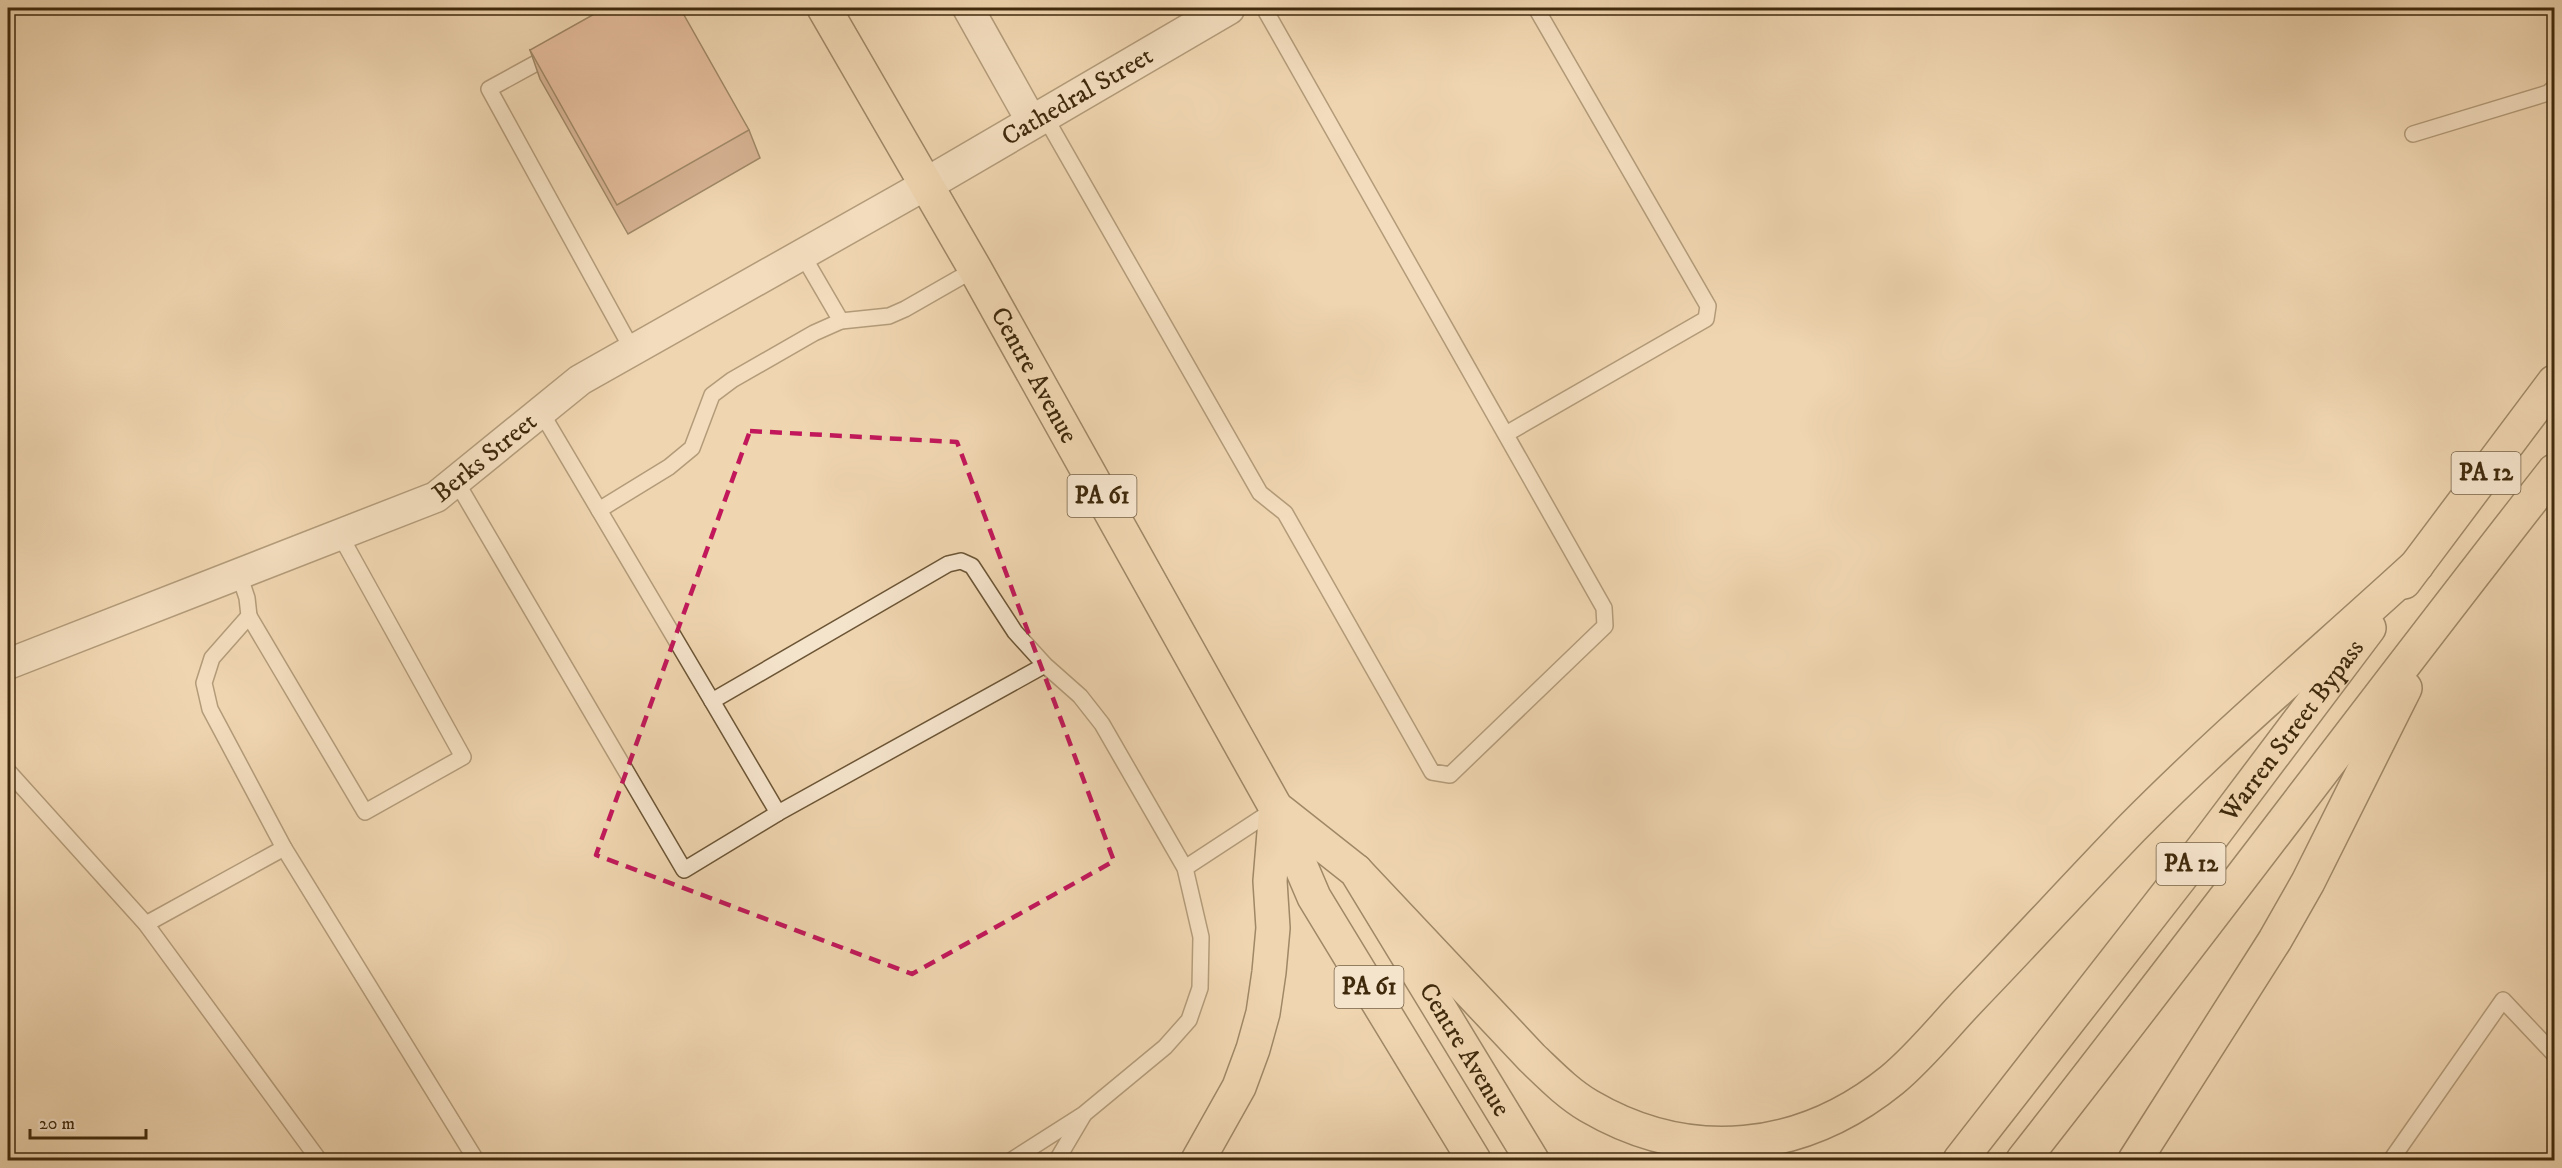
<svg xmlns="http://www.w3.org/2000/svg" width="2562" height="1168" font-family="'IM FELL DW Pica',serif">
<rect width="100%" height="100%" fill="#efd5b0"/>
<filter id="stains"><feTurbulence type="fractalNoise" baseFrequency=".00333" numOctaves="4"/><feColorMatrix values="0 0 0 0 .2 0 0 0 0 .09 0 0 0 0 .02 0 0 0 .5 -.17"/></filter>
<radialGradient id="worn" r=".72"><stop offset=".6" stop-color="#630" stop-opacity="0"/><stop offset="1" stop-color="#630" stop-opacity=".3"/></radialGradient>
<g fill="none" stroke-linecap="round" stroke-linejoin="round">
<g stroke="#6c5535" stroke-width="18">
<g id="service">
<polyline points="551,55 489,89 633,351"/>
<polyline points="1044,115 1260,493 1285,513 1432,772 1450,775 1605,626 1604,608 1264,8"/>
<polyline points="2413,134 2548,93 2554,88"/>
<polyline points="802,254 841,321"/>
<polyline points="541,412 712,701"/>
<polyline points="1506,434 1706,319 1708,306 1536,8"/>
<polyline points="456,481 684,870 778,813"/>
<polyline points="599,510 669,467 692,448 712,395 732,380 814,333 841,321 889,316 905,309 975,269"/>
<polyline points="239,574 247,598 249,616 212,658 204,683 210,709 284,848 476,1160"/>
<polyline points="249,616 365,812 463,757 340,535"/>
<polyline points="8,771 146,924 319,1160"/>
<polyline points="1185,868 1275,809"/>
<polyline points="146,924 284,848"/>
<polyline points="1012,1160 1084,1114 1165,1047 1189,1020 1200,988 1201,937 1185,868 1102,724 1080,696 1045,665 1015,632 972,566 961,561 948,564 712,701 778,813 1045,665"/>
<polyline points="1057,1160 1083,1116"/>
<polyline points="2391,1160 2503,1000 2554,1054"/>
</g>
</g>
<g stroke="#6c5535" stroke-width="33">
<g id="minor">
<polyline points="968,8 1032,122"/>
<path id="s1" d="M 8,664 L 436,497 L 580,380 L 927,184"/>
</g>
</g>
<g stroke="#6c5535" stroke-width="36">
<g id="tertiary">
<path id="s2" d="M 927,184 L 1228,8"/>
</g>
</g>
<g stroke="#402a0c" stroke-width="36">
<g id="primary">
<path id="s3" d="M 824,8 L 975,269 L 1276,808 L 1314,897 L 1474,1160"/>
<path id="s4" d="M 1280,811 L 1356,871 L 1532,1160"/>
</g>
</g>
<g stroke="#402a0c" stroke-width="36">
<g id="motorway">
<polyline points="2404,582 2554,382"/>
<path d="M 1356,871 L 1532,1058 C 1550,1075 1567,1093 1589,1106 C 1690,1165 1802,1153 1892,1080 C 1921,1056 1945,1025 1971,998 C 2025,942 2078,884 2132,828 C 2223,736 2322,652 2417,565"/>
<polyline points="1198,1160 1239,1087 1253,1049 1263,1013 1269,972 1273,928 1270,881 1276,808"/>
<path id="s5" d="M 1960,1160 L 2208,842 L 2369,628"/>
<path d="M 2023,1160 C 2202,932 2375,699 2554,471"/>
<polyline points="2135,1160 2275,940 2308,882 2405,688"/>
</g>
</g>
<use href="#service" stroke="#f5e4cc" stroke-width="15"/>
<use href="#minor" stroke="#f5e4cc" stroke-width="30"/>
<use href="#tertiary" stroke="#f5e4cc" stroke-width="33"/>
<use href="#primary" stroke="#efd5b0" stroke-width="33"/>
<use href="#motorway" stroke="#efd5b0" stroke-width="33"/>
</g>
<polygon fill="#bb8a71" stroke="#402a0c" stroke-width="1.5" points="530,50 749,130 760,158 628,234 540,79"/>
<polygon fill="#d9a083" stroke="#402a0c" stroke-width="1.5" points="605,8 680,8 749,130 617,205 530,50"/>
<path d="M0 0H2562V1168H0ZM 750,431 L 957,442 L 1114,861 L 912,974 L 596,855 Z" fill="#efd5b0" fill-opacity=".55" fill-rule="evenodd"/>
<path fill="none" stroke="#c2185b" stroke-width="4.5" stroke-dasharray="12 8" stroke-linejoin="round" d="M 750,431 L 957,442 L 1114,861 L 912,974 L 596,855 Z"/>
<g text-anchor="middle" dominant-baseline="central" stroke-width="6" stroke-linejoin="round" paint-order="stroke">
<g fill="#f5e4cc" stroke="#766246" stroke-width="1.5">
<rect x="2451.5" y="452" width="69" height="42" rx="4.5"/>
<rect x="1067.5" y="475" width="69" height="42" rx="4.5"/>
<rect x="2156.5" y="843" width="69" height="42" rx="4.5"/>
<rect x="1334.5" y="966" width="69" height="42" rx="4.5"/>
</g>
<g font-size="24" font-weight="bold" fill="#402a0c">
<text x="2486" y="473">PA 12</text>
<text x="1102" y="496">PA 61</text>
<text x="2191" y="864">PA 12</text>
<text x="1369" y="987">PA 61</text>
</g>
<g font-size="26" fill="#402a0c" stroke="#f5e4cc">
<text stroke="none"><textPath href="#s2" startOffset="174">Cathedral Street</textPath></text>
<text stroke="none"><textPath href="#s3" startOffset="423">Centre Avenue</textPath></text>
<text stroke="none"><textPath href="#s1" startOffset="522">Berks Street</textPath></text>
<text stroke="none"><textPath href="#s5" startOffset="543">Warren Street Bypass</textPath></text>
<text stroke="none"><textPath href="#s4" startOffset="306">Centre Avenue</textPath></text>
</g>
</g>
<rect width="2562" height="1168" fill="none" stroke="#efd5b0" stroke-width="30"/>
<rect x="9" y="9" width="2544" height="1150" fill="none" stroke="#402a0c" stroke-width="3"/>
<rect x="15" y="15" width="2532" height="1138" fill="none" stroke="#402a0c" stroke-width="1.5"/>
<path d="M30 1129v9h116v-9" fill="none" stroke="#402a0c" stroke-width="3"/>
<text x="39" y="1129" font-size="18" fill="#402a0c" stroke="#f5e4cc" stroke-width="4.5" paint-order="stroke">20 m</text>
<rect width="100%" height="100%" filter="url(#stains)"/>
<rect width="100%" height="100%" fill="url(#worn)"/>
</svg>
